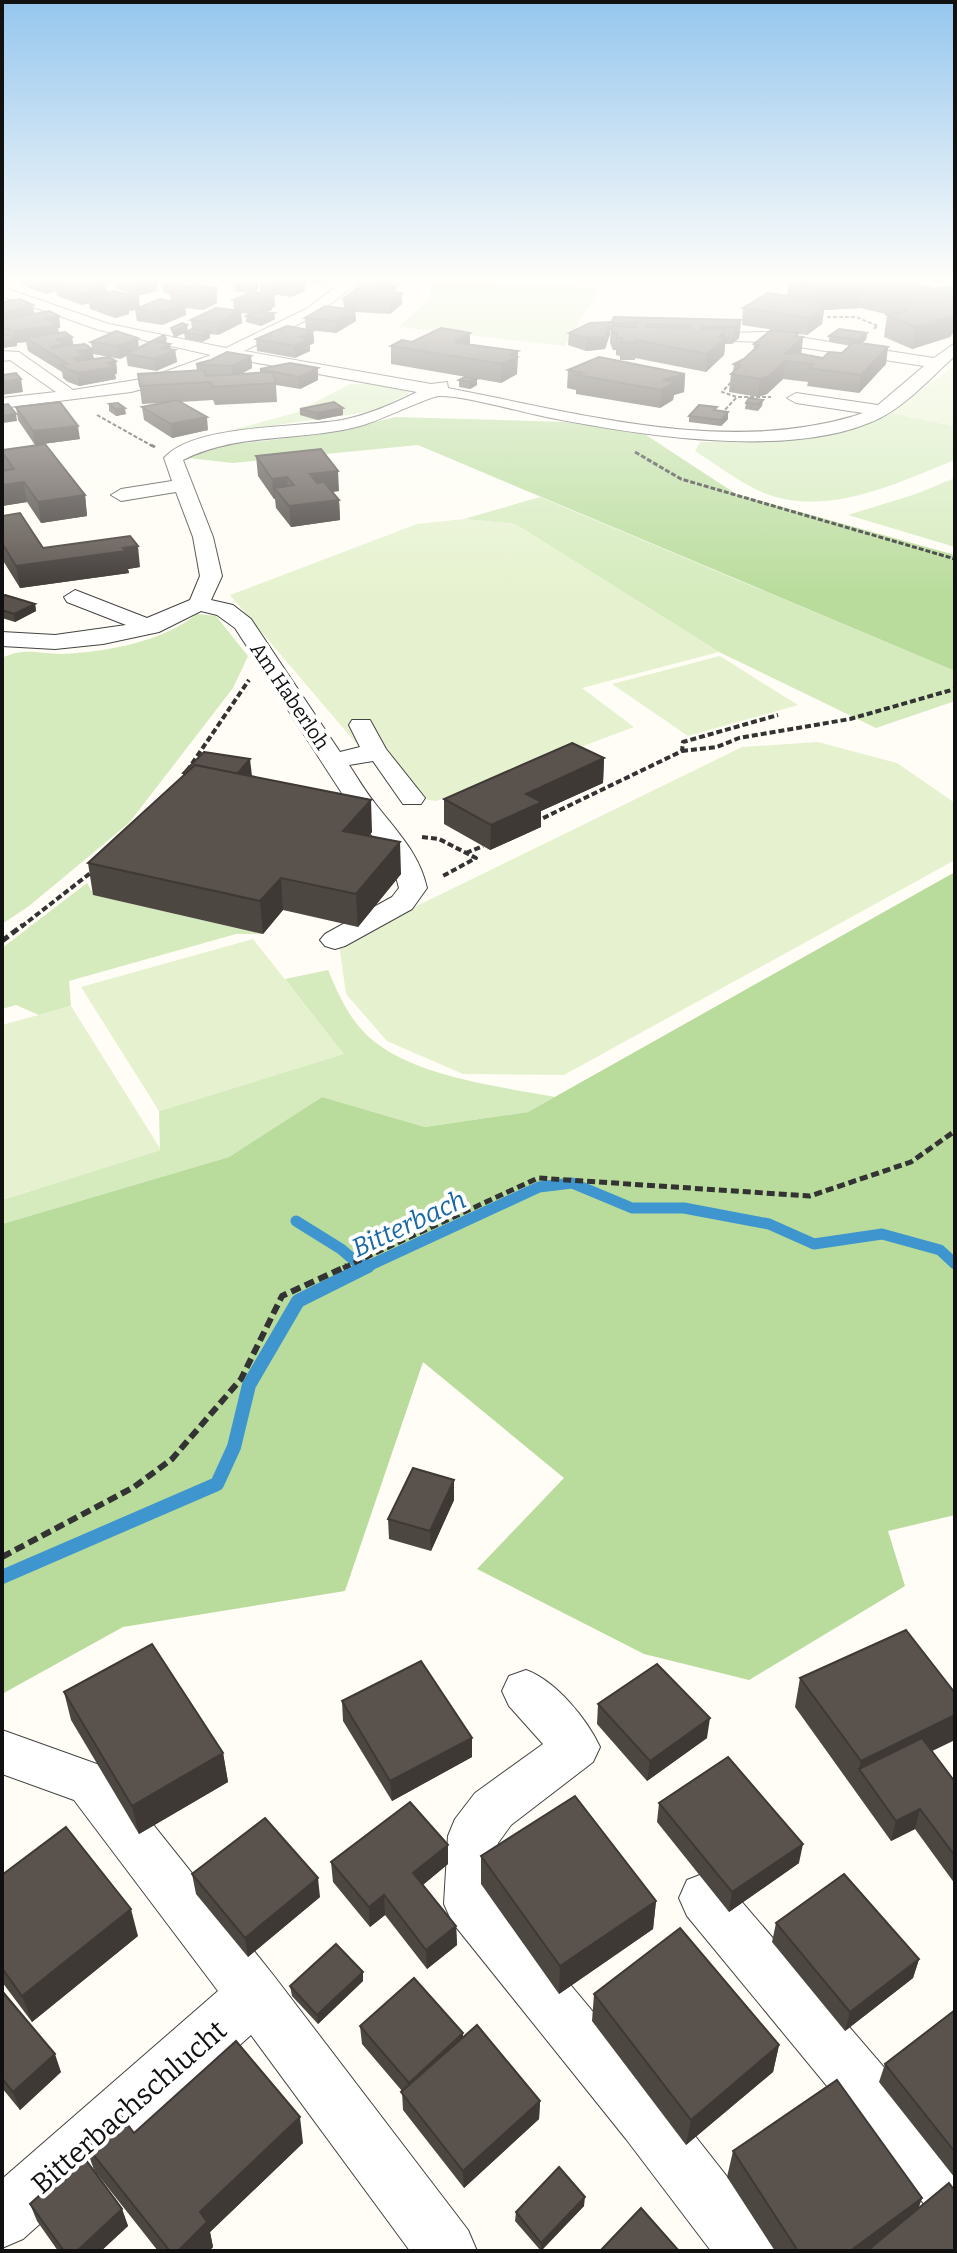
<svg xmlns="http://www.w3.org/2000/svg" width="957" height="2253" font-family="Bitter,serif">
<rect width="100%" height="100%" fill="#fffdf5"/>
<g fill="#d5ebbd">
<polygon points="432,282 601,286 565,346 399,327 428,300"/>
<polygon points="350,384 391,385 410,393 374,411 220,433 295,413"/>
<path d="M 891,413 L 955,426 L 955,460 C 897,483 827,518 764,493 C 740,483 717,465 695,451 L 700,442 L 766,441 L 882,418 Z"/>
<polygon points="955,478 955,547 848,515 916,494"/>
<polygon points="540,497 955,671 955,701 876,728 719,652 515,524 464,519"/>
<path d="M 197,614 L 216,616 L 248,656 L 233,688 L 129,823 L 29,906 L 2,924 L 2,658 C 25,647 38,654 62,654 C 106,652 162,642 197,614 Z"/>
<polygon points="87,883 94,895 263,934 236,934 69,981 71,1006 39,1015 16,1005 2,1009 2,948"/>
<path d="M 328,970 C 337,991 346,1012 361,1029 C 402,1076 498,1086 555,1097 L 528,1112 L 425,1127 L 322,1097 L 229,1157 L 2,1224 L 2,1200 L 160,1150 L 159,1111 L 343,1054 L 285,979 Z"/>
</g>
<g fill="#b9dc9c">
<polygon points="396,417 565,422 646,435 736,494 955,555 955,671 418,445 233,463 188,458 203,448 322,434"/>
<polygon points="955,872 955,1515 888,1531 905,1586 749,1680 644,1654 477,1569 564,1478 423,1362 345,1591 123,1627 2,1694 2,1224 229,1157 322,1097 425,1127 528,1112"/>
</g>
<g fill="#e6f2cf">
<polygon points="955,365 955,426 891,413"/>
<polygon points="464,519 515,524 719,652 582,688 634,727 436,801 400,795 230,595 417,524"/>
<polygon points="720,656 798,705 688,736 612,684"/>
<polygon points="818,742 897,763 955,803 955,860 564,1075 463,1074 387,1041 346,994 339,944 742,747"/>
<polygon points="253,939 344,1054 159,1111 81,987"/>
<polygon points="71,1006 161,1150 2,1200 2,1025"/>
</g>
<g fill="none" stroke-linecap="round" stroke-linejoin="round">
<g stroke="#3f96cf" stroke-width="11">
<polyline points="296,1221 341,1249 363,1268"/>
<polyline points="364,1268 539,1187 572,1183 632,1208 684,1208 769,1224 814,1244 882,1234 940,1250 955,1264"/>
</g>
<g stroke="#3f96cf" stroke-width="14">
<polyline points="361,1266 363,1268"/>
<polyline points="2,1577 217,1484 234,1447 249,1385 298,1301 368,1266"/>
</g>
<g stroke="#444" stroke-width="2">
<g id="minor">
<polygon points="177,279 199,279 217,288 210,292"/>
<path d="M 346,279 L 362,279 L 317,315 L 244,351 L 431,384 L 447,382 L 448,388 C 578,413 723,455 854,416 L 863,413 L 796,403 L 787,398 L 796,393 L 878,405 L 924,366 L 766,342 L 736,341 L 728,336 L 730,333 L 766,332 L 934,358 L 955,343 L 955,356 C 932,376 908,404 880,418 C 793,461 638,435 546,417 C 516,411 467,396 439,396 C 430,396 377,422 360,426 C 301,442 238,432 183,460 L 213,537 L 222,576 L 211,600 L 233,605 L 251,619 L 340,752 L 360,747 L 349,725 L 352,720 L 370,720 L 386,749 L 425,798 L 421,804 L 403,804 L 373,761 L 349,765 C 357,777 365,791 374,802 C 396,831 419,852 427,888 L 412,909 L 345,946 L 335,949 L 325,946 L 320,940 L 325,934 L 392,897 L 399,888 C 391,852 368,834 349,804 C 311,746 273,687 235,628 L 217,615 L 201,611 L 159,632 L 103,644 L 55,649 L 2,646 L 2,632 L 55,635 L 126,625 L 67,602 L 64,597 L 75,590 L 147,618 L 190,600 L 200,576 L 193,537 L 176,492 L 121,501 L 111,495 L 121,489 L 172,481 L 164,458 C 193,424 298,428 342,420 C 368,415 393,404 417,392 L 230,358 L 178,380 L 131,392 L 2,408 L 2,398 L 56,392 L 10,360 L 2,361 L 2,351 L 19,352 L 73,390 L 148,378 L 211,355 L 99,330 L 2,296 L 2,287 L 109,324 L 226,348 L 306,309 Z"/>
<path d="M 526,1670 C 556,1681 587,1719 600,1747 L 593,1762 L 511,1825 L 498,1843 L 496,1896 L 666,2099 L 769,2230 L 778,2251 L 711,2251 L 626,2139 L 452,1922 L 444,1904 L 448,1836 L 455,1819 L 475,1793 L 543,1744 L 509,1706 L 502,1691 L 509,1676 Z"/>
<polygon points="2,1730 108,1768 274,1976 468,2230 477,2251 410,2251 251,2035 23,2239 2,2248 2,2179 218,1991 74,1800 2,1774"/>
<polygon points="705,1873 723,1880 955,2150 955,2224 934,2216 687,1916 679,1898 687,1880"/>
</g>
</g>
<g stroke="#333" stroke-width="2" stroke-dasharray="4 2" stroke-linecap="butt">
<polyline points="827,317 856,317 878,326 873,329"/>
<polyline points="735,378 722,392 737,397 771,397"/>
<polyline points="721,414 737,397"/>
<polyline points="97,415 154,447"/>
</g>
<g stroke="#333" stroke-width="3" stroke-dasharray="5 2" stroke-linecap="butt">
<polyline points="151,445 155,447"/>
<polyline points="635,452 681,479 955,559"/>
</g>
<g stroke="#333" stroke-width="4" stroke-dasharray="6 3" stroke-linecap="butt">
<polyline points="682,751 717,747 739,738 850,719 955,689"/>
<polyline points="187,771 249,680"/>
<polyline points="535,822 682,751 683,742 778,715"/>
<polyline points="422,837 439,839 476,858 441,877"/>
<polyline points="466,853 483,846"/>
<polyline points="21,927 93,871"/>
</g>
<g stroke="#333" stroke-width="5" stroke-dasharray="8 4" stroke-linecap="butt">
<polyline points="2,941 23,925"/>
<polyline points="343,1268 538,1178 810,1196 911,1162 955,1131"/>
</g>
<polyline stroke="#333" stroke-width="6" stroke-dasharray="10 5" stroke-linecap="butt" points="2,1557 134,1487 172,1459 241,1379 282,1296 347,1266"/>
<use href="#minor" fill="#fff" fill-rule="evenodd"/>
</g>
<g fill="#4d4742">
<polygon points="20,279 67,279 68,283 107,293 140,307 171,301 170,294 163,292 162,286 216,288 217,303 203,310 185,308 186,315 162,325 137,321 135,310 129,311 129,314 115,318 90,309 89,303 82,305 57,296 56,291 45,294 20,284"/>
<polygon points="92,279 157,279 157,291 136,296 116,288 115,282 106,284"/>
<polygon points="305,279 331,279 324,285 306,283"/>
<polygon points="305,279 305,291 291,297 260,292 260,281"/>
<polygon points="361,279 400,279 400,285 393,292 402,293 402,304 390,314 355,312 356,321 336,333 308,330 313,331 314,343 310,345 310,351 295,358 257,351 256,339 306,330 305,318 344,308 343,299 360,286 360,281"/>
<polygon points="789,279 934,289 955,286 955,330 950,337 912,349 884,337 887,315 890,315 860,308 824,310 822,324 807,335 798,334 798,336 803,337 801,354 823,358 842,353 851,346 829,342 829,336 867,333 866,340 861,343 886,364 859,393 807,386 808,382 783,379 767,394 758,397 729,392 731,374 733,372 734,364 744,359 754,350 754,344 787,332 742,325 743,308 787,296"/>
<polygon points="258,284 258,290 254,292 274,295 275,306 266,312 274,313 275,319 261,326 246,322 246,316 250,314 241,313 242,323 218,335 210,334 210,338 202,342 185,339 184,333 174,338 171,328 188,331 192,329 191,320 234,310 233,300 248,293 235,291 235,285"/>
<polygon points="2,302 33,305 34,314 59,316 60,328 58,328 59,333 73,345 92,348 91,342 139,348 166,339 166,344 170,344 171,349 175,350 177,362 156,371 128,366 126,356 120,359 93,354 94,359 116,361 117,374 115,374 116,379 79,386 68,382 63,378 62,372 28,351 26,342 17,343 17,346 2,348"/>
<polygon points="741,320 739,338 732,344 725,344 724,355 706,372 635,358 635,360 620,360 620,356 616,355 616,350 613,350 610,343 611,323"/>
<polygon points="610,322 610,334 605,349 586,351 568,345 569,333"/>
<polygon points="412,342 470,344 518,351 517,374 501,383 391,364 391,346"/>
<polygon points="251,356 252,368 241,374 260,373 260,369 318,368 318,380 300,389 276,385 277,402 215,405 213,400 181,402 208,430 172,438 144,420 142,407 161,403 142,404 138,374 197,371 196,364"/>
<polygon points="568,370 685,374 684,392 674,395 673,400 660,408 576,394 576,390 567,388"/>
<polygon points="465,377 477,385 470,389 459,387 459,380"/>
<polygon points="763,400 762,406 758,411 745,409 746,403"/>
<polygon points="109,404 126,414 116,416 109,411"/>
<polygon points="16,407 80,439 35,445 18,420"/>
<polygon points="300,409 343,415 317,420 300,415"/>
<polygon points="689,416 728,419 721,426 689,422"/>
<polygon points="2,450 85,495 87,516 41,523 27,502 2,506 2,471 4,471"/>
<polygon points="256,456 339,491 332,492 339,500 340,520 291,527 276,508 275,499 274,499 258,476"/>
<polygon points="2,516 43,548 140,567 128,569 129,573 20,588 2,559"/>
<polygon points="2,596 35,604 36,611 15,622 2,618"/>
<polygon points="604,758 603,783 541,811 541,827 490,850 444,824 444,799"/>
<polygon points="183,773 251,776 372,832 369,836 401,874 358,927 283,910 263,934 93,895 88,863 184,776"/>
<polygon points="454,1480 454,1500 431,1551 389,1539 388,1519"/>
<polygon points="800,1678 932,1751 955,1782 955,1884 915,1829 891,1841 795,1707"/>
<polygon points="64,1692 223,1753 228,1782 139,1834 71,1720"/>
<polygon points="342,1701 472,1738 472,1757 392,1801 343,1721"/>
<polygon points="598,1704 707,1738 647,1781 597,1724"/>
<polygon points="659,1803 799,1863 729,1912 657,1822"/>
<polygon points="448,1845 448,1864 423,1885 456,1926 457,1945 427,1969 385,1915 370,1927 333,1882 331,1862"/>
<polygon points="481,1856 656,1901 653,1929 559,1994 481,1884"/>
<polygon points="192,1874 320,1897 248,1957 196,1894"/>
<polygon points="2,1875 138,1936 32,2022 2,1982"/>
<polygon points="776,1923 919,1959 913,1978 845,2031 772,1942"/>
<polygon points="363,1981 318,2024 292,1996 290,1986"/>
<polygon points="2,1991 61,2072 20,2110 2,2088"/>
<polygon points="594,1994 779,2045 773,2072 686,2145 592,2021"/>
<polygon points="955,2010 955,2178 879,2082 885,2064"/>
<polygon points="360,2026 463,2033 463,2037 540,2101 539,2119 464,2188 403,2110 402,2091 362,2044"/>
<polygon points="134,2133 303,2143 210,2232 213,2247 209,2251 158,2251 94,2170 85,2144"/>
<polygon points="733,2151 922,2198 918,2210 955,2251 775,2251 727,2177"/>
<polygon points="30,2204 122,2209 128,2226 101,2251 58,2251 37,2221"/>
<polygon points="584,2206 541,2251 515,2221 516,2212"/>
</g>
<g fill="#3f3936">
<polygon points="55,279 67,279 68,288 56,285 56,291 45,294 43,282"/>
<polygon points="105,279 115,279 115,282 106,284"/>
<polygon points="147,279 157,279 157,291 136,296 135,284"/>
<polygon points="305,279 305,291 291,297 291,285"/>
<polygon points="394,279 400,279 400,285 390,294 390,283"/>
<polygon points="258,284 258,290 250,293 249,288"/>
<polygon points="106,285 108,297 88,298 89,303 82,305 80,293 90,289"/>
<polygon points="863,287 860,308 824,310 822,324 807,335 809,318 813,315 815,290"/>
<polygon points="216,288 217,303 203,310 201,298 209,291"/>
<polygon points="402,293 402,304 390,314 390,303"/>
<polygon points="274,295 275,306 272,308 272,310 259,315 258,304"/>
<polygon points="139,297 140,309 129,311 129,314 115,318 113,306 120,300"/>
<polygon points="952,297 955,297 955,330 950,337 912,349 915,327"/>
<polygon points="185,304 186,315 162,325 160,313"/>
<polygon points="33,305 35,317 2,326 2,313"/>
<polygon points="355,310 356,321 336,333 335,321"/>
<polygon points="241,311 242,323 218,335 217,323"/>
<polygon points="274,313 275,319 261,326 260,320"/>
<polygon points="59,316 60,328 58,328 59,337 26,338 26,342 17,343 17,346 2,348 2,342 14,340 13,331 45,318"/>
<polygon points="741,320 739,338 732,344 734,327"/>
<polygon points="610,322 610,334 605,349 586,351 586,338"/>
<polygon points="187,325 188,331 174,338 173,332"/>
<polygon points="725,329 724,339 726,338 724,355 706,372 707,354"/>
<polygon points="313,331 314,343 310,345 310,351 295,358 294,346 300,337"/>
<polygon points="210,332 210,338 202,342 202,335"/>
<polygon points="470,333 470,350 461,355 456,340"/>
<polygon points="798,333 797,342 803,337 801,354 785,361 783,379 767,394 758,397 760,379 785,354 795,336"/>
<polygon points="867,333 866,340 857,346 858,340"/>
<polygon points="72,337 74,349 51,354 56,339"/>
<polygon points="138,338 139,350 126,354 126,356 120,359 118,346"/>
<polygon points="166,339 167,346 170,344 171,352 175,350 177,362 156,371 155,359 158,342"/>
<polygon points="888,347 886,364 859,393 861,375"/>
<polygon points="92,349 94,361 87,368 74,358 78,351"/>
<polygon points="518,351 517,374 501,383 502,364 509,355"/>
<polygon points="251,356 252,368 233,378 232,366"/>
<polygon points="116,361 117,374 115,374 116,379 79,386 78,373 107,363"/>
<polygon points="318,368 318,380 300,389 299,377"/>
<polygon points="685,374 684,392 674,395 673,400 660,408 663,380"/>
<polygon points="21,379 23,392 2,395 2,382"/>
<polygon points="477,379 477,385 470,389 470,382"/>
<polygon points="125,408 126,414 116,416 115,409"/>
<polygon points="343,408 343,415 317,420 317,413"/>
<polygon points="728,412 728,419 721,426 721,420"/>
<polygon points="16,414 17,421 3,423 2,416"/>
<polygon points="207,417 208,430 172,438 171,424"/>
<polygon points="78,426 80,439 35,445 33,431"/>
<polygon points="338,471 339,491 311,494 310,474"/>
<polygon points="287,477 289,497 274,488 275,499 274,499 272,479"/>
<polygon points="24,482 27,502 2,506 2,485"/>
<polygon points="85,495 87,516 41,523 38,502"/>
<polygon points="339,500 340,520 291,527 289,506"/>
<polygon points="138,546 140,567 128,569 129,573 20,588 16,566"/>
<polygon points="35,604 36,611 15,622 14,614"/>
<polygon points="604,758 603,783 541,811 541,827 490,850 491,825 526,794"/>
<polygon points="250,759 252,776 230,781"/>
<polygon points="371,800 372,832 345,862 343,831"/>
<polygon points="400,842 401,874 358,927 356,894"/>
<polygon points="281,878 283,910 263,934 260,901"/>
<polygon points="454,1480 454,1500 431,1551 430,1531"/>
<polygon points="955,1715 955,1740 868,1782 859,1769 854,1789 861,1761"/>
<polygon points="710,1718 707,1738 647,1781 650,1761"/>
<polygon points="472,1738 472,1757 392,1801 390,1781"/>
<polygon points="223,1753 228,1782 139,1834 132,1806"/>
<polygon points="920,1809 915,1829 891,1841 896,1821"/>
<polygon points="803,1844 799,1863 729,1912 732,1892"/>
<polygon points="448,1845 448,1864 414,1892 413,1873"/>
<polygon points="318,1878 320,1897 248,1957 245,1938"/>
<polygon points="384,1895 385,1915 370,1927 369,1907"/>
<polygon points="656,1901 653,1929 559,1994 560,1966"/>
<polygon points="131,1909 138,1936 32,2022 22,1996"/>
<polygon points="456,1926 457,1945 427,1969 426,1950"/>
<polygon points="919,1959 913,1978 845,2031 850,2012"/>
<polygon points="363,1972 363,1981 318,2024 317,2015"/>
<polygon points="463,2033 463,2052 410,2101 409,2083"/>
<polygon points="779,2045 773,2072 686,2145 691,2120"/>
<polygon points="55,2054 61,2072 20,2110 13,2092"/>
<polygon points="540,2101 539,2119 464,2188 463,2171"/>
<polygon points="300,2117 303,2143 210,2232 213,2247 209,2251 178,2251 200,2212"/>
<polygon points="585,2197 584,2206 541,2251 541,2243"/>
<polygon points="922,2198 912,2223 875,2251 850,2251"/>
<polygon points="122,2209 128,2226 101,2251 77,2251"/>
</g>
<g fill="#5a524d" stroke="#3f3936" stroke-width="2" fill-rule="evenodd">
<polygon points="36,279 55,279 43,282"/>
<polygon points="121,279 154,279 156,280 135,284"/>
<polygon points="263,279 304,279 291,285 260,281"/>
<polygon points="361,279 394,279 390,283 360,281"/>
<polygon points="790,279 894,279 934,289 955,286 955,297 952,297 955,301 955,313 953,316 915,327 887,315 905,312 910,307 909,301 903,296 863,287 815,290"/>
<polygon points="90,280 106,285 90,289 94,290 80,293 56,285"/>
<polygon points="243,282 258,284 249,288 235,285"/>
<polygon points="175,283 188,287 178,291 162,286"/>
<polygon points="194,285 216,288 209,291 216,292 201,298 170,294"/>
<polygon points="361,285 382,287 377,291 402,293 390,303 343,299"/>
<polygon points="114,291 139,297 120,300 128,303 113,306 88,298"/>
<polygon points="252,292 274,295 268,298 271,298 258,304 233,300"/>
<polygon points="768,293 822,301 814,306 824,307 809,318 743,308"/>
<polygon points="20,299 33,305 2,313 2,302"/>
<polygon points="160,299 185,304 160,313 135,309"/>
<polygon points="325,306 355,310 335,321 305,318"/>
<polygon points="216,308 241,311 217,323 191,320"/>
<polygon points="49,311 59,316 45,318 58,325 13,331 2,326 2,320"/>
<polygon points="254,312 274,313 260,320 246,316"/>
<path d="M 614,317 L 741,320 L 734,327 L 702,326 L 702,329 L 725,329 L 719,337 L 726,338 L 707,354 L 636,340 L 636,343 L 621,342 L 622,338 L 617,338 L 617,333 L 613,333 L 610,326 L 636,327 L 637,323 L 611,323 ZM 647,324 L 690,325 L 690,328 L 647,327 Z"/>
<polygon points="610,322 605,337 586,338 569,333 590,323"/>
<polygon points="182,323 187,325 173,332 171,328"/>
<polygon points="287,326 313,331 300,337 310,339 294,346 256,339"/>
<polygon points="441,328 470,333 456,340 461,341 457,343 518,351 509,355 517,357 502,364 391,346 402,340 412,342"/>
<polygon points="192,329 210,332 202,335 184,333"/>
<polygon points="839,329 867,333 858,340 829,336"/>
<polygon points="771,330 798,333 795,336 803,337 785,354 796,353 823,358 829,352 842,353 854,342 888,347 861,375 809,368 813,364 785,361 769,376 760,379 731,374 741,365 734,364 744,359 759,345 754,344"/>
<polygon points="116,331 138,338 118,346 91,342"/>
<polygon points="65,332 72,337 56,339 63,344 51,348 85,344 92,349 78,351 85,356 74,358 78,361 109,357 116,361 107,363 114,367 78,373 67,369 61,365 68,364 26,338"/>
<polygon points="8,335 16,339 2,342 2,336"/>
<polygon points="164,335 166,339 158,342 170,344 162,348 175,350 155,359 126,354"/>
<polygon points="227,352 251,356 232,366 196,364 211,360"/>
<polygon points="599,357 685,374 663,380 675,382 661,390 577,375 582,373 568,370"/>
<polygon points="290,363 318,368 299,377 260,369"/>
<polygon points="204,370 206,376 272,372 276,383 213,387 211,382 140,386 138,374"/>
<polygon points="2,373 3,375 16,373 21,379 2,382"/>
<polygon points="465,377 477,379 470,382 459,380"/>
<polygon points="749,398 763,400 759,404 746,403"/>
<polygon points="177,400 207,417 171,424 142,407"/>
<polygon points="60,402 78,426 33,431 16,407"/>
<polygon points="334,402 343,408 317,413 300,409"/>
<polygon points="118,403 125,408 115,409 109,404"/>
<polygon points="8,404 16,414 2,416 2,405"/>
<polygon points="699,405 717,407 714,410 728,412 721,420 689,416"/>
<polygon points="45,444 85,495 38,502 24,482 2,485 2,471 14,469 2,452 2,450"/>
<polygon points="321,449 338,471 310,474 317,483 324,482 339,500 289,506 274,488 294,485 287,477 272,479 256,456"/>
<polygon points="20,513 43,548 130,536 138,546 123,548 126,551 16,566 2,543 2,516"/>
<polygon points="5,595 35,604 14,614 2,610 2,596"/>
<polygon points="572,743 604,758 526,794 542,802 491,825 444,799"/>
<polygon points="204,752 250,759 237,774 195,765 186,774 183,773"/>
<polygon points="195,765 371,800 343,831 400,842 356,894 281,878 260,901 88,863"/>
<polygon points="413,1468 454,1480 430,1531 388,1519"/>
<polygon points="906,1630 955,1693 955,1715 861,1761 800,1678"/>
<polygon points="152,1644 223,1753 132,1806 64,1692"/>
<polygon points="421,1661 472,1738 390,1781 342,1701"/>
<polygon points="657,1664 710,1718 650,1761 598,1704"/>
<polygon points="922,1738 955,1782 955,1856 920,1809 896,1821 859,1769"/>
<polygon points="728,1757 803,1844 732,1892 659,1803"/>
<polygon points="575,1796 656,1901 560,1966 481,1856"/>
<polygon points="410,1802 448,1845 413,1873 456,1926 426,1950 384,1895 369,1907 331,1862"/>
<polygon points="265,1818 318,1878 245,1938 192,1874"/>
<polygon points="66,1827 131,1909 22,1996 2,1968 2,1875"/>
<polygon points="844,1874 919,1959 850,2012 776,1923"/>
<polygon points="680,1928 779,2045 691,2120 594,1994"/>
<polygon points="336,1944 363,1972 317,2015 290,1986"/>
<polygon points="414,1978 463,2033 409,2083 360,2026"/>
<polygon points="2,1991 55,2054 13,2092 2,2078"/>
<polygon points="955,2010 955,2152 885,2064"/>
<polygon points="477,2025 540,2101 463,2171 401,2092"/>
<polygon points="236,2041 300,2117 200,2212 207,2222 178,2251 170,2251 85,2144 119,2113 134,2133"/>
<polygon points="837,2080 922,2198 850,2251 798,2251 733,2151"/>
<polygon points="83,2156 122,2209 77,2251 64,2251 30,2204"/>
<polygon points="559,2167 585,2197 541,2243 516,2212"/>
<polygon points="949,2183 955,2191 955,2251 867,2251"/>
<polygon points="641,2208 679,2251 600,2251"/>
</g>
<linearGradient id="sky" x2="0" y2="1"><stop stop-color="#95c6ee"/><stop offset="0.47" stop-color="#fffefa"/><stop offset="1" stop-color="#fffefa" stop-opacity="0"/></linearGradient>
<rect width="957" height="595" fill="url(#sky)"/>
<g text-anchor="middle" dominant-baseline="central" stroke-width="8" stroke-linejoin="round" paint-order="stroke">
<g font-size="20" fill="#111" stroke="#fff">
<text transform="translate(290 696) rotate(56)">Am Haberloh</text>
</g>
<g font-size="26" font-style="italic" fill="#1768a6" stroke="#fff">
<text transform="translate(409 1224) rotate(-25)">Bitterbach</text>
</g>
<g font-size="28" fill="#111" stroke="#fff">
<text transform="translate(129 2107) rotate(-41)">Bitterbachschlucht</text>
</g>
</g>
<rect width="957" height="2253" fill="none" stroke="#111111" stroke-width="8"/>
</svg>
